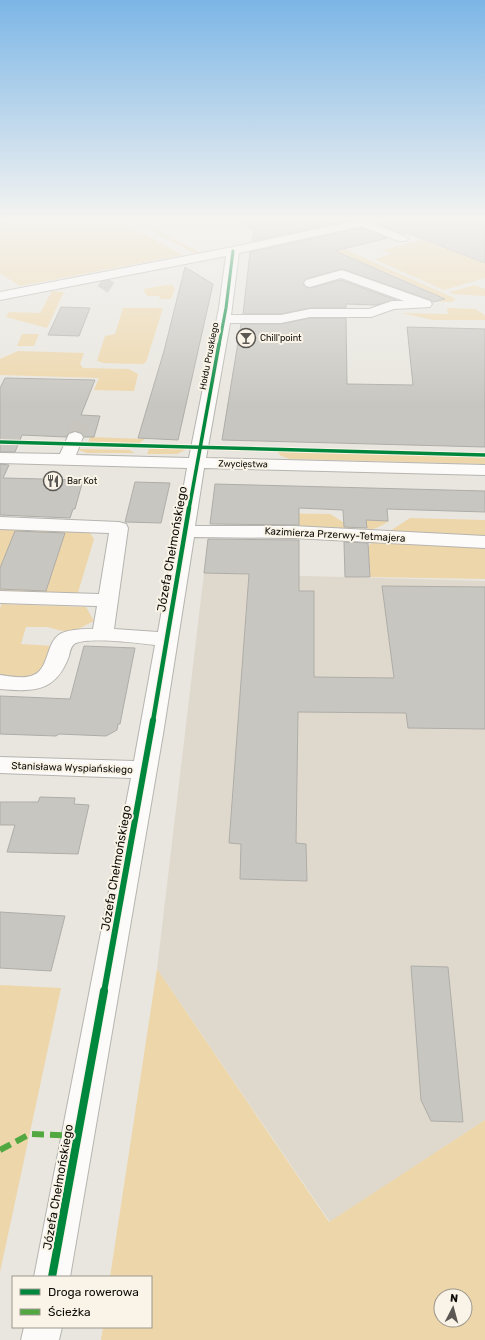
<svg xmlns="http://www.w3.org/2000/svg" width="485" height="1340" font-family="Rubik,sans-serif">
<rect width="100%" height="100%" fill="#e9e6df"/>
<polygon fill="#dfd9cd" points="204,573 485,581 485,1120 330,1222 157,969"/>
<g fill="#edd6aa" fill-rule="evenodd">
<polygon points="31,217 112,217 183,255 20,286 0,273 0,223"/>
<polygon points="124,217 131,217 201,253 194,253"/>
<polygon points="485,237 485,278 444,290 378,261 375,259 391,254 382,250 423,240 443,248"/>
<polygon points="326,241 454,298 455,300 452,302 428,301 441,297 385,272 358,278 356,277 355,273 337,256"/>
<polygon points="168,285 172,285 175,288 171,299 159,299 160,296 147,296 143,289"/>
<polygon points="475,285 485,289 485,296 453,294 449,292"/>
<polygon points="52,291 64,292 47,328 6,317 9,312 40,313"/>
<polygon points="123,308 163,308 146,362 143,364 104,363 97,361 105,336 115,334"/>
<polygon points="447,308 475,309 485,315 485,320 433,320 401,313 448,314"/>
<polygon points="22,334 39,334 34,346 17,346"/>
<polygon points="18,351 84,353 80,364 83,368 129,369 138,374 134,391 94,390 99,378 0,375 0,359"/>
<polygon points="90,437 145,439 137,445 88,443"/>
<polygon points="154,447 156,447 189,448 177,454 147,454 149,449"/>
<polygon points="76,449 129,450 135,453 87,453"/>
<polygon points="277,451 485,457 485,464 290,459 281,456"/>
<polygon points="256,513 330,514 360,533 256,526"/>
<path d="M 350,518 L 367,519 L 367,520 L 389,521 C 368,534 369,530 350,518 Z"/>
<polygon points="410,518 485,520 485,539 384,535"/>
<polygon points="0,528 88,530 94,539 77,596 0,593"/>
<polygon points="372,542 485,547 485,579 370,577 368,547"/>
<path d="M 2,604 L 86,607 L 94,621 L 70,633 L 47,627 L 26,627 L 21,644 L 54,646 C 40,679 34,678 0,677 L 0,608 Z"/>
<path d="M 157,969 L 329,1222 L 485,1120 L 485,1340 L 101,1340 L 103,1327 L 151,1327 L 151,1277 L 110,1277 ZM 441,1296 L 465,1296 L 465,1320 L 441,1320 Z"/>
<polygon points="0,985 61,988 0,1272"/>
</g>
<g fill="#c8c6c0" stroke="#afada8">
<polygon points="226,217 365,217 252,241 254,230"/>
<polygon points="395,217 485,217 485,263 407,233 403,234 379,224 393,220"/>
<polygon points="361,228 387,238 335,251 445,299 433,302 430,300 342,269 306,279 303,284 306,287 310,288 341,280 396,300 376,305 346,304 346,308 310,308 281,314 243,314 250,252"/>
<polygon points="185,267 213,284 178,440 138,438 164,351"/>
<polygon points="61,307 90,308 79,336 48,335"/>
<polygon points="310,318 346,318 347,384 413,385 407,327 485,329 485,447 222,440 241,324 281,324"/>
<polygon points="5,378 95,380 81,415 100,416 94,437 84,437 81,433 75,431 69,433 66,437 22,435 15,452 0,452 0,388"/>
<polygon points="0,464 9,465 3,478 83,480 75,509 73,509 70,518 0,515"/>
<polygon points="135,482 170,483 161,523 125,522"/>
<polygon points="215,484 485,491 485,512 387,509 388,521 366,520 367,528 344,527 343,510 299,508 299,525 210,524"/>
<polygon points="15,531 65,533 46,591 0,589 0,568"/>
<polygon points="208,539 299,540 299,591 314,591 314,677 394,678 382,586 485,587 485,729 408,728 406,713 298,712 296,843 306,844 307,881 240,879 241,844 229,843 249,574 204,573"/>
<polygon points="344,542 368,543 370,577 345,577"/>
<polygon points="84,646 135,648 120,724 118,724 117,730 106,736 59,734 56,736 0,734 0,696 70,699"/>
<polygon points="40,797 75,798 74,804 89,805 78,854 7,852 15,825 0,825 0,802 38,802"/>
<polygon points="0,912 65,916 51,971 0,968"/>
<polygon points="411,966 448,967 463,1122 431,1121 421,1100"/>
</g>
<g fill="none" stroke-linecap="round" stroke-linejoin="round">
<polyline stroke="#c8c5bf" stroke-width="12" stroke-dasharray="12 6" stroke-linecap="butt" points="101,281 113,289"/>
<polyline stroke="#c8c5bf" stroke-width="16" stroke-dasharray="16 8" stroke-linecap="butt" points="75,437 81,422"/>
<g stroke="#b6b4af" stroke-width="2">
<g id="minor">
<polygon points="0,217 16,217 15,219 0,222"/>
<path d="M 373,217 L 394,217 L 393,219 L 374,224 L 406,237 L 408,239 L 406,241 L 398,241 L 361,226 L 239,253 L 231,315 L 281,315 L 310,309 L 369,309 L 392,301 L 404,301 L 341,278 L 310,287 L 306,286 L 304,283 L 306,280 L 342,270 L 430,301 L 432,304 L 430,307 L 394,309 L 371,317 L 310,317 L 281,323 L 230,323 L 206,458 L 485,465 L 485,475 L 204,468 L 195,526 L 293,526 L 485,536 L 485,548 L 293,538 L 194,537 L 163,734 L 70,1277 L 34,1277 L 131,778 L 0,773 L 0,757 L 134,761 L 155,645 C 139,643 90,637 76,643 C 71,645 70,651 69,656 C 56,692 34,692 0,689 L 0,675 C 10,676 21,679 31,676 C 50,671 45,643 60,634 C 70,629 83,629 93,629 L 97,606 L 0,603 L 0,591 L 99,594 L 109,533 L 0,529 L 0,517 L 119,522 L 126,524 L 128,528 L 114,629 L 158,632 L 187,468 L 0,463 L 0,453 L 60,454 L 69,434 L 75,432 L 81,434 L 83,437 L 76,455 L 189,458 L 219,308 L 226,256 L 0,300 L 0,292 L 233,247 Z"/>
<polygon points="24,1327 62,1327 59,1340 21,1340"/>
</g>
</g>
<use href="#minor" fill="#fcfbfa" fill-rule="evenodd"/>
<polyline stroke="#51a841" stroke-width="6" stroke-dasharray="12 6" stroke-linecap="butt" points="0,1150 30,1134 78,1136"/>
<g stroke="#faf4e8" stroke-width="4.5">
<polyline id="cycleway-far4" points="219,345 226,308 233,251"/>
</g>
<g stroke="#faf4e8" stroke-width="5.5">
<g id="cycleway-far3">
<polyline points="0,442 485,455"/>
<polyline points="189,509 219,344"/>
</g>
</g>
<g stroke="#faf4e8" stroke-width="7">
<polyline id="cycleway-far2" points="153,721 189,508"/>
</g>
<g stroke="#faf4e8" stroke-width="8">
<polyline id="cycleway-far1" points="104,992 153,720"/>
</g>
<g stroke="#faf4e8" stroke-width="10">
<polyline id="cycleway" points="52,1277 104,991"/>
</g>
<use href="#cycleway-far4" stroke="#00873e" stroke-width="3"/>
<use href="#cycleway-far3" stroke="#00873e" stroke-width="3.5"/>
<use href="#cycleway-far2" stroke="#00873e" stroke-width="4.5"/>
<use href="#cycleway-far1" stroke="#00873e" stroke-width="6"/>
<use href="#cycleway" stroke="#00873e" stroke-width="8"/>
</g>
<linearGradient id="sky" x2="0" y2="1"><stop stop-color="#7cb6e6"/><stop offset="0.54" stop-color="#f5f4f1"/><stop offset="1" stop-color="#f5f4f1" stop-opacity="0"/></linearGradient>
<rect width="485" height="405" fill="url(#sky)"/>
<defs>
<g id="bar-ring" transform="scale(1)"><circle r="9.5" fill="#faf4e8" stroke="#5b5853" stroke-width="1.5"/><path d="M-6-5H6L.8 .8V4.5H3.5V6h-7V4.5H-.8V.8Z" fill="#5b5853"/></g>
<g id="restaurant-ring" transform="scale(1)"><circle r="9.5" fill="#faf4e8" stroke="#5b5853" stroke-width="1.5"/><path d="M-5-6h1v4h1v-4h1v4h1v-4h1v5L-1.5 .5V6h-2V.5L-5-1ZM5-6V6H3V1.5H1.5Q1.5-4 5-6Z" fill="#5b5853"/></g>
</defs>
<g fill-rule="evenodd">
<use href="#bar-ring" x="246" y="338"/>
<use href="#restaurant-ring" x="53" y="481"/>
</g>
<g text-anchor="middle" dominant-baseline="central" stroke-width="4" stroke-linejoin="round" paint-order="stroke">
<g font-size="9" fill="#0e0c08" stroke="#faf4e8" text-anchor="start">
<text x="260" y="338">Chill'point</text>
<text x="67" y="481">Bar Kot</text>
</g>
<g font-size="9" fill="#0e0c08" stroke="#faf4e8">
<text transform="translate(209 356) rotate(-79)">Hołdu Pruskiego</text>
<text transform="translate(243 464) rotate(1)">Zwycięstwa</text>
</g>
<g font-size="10" fill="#0e0c08" stroke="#faf4e8">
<text transform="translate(335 535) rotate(3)">Kazimierza Przerwy-Tetmajera</text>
<text transform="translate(72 768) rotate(2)">Stanisława Wyspiańskiego</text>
</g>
<g font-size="12" fill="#0e0c08" stroke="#faf4e8">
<text transform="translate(172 549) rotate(-80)">Józefa Chełmońskiego</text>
<text transform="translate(116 868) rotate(-80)">Józefa Chełmońskiego</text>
<text transform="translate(58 1187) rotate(-80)">Józefa Chełmońskiego</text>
</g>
</g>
<rect x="12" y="1276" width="140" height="52" fill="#faf4e8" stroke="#9c978e"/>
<rect x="20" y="1289" width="20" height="6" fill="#00873e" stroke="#9c978e"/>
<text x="48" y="1296" font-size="12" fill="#0e0c08">Droga rowerowa</text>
<rect x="20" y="1309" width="20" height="6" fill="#51a841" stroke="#9c978e"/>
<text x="48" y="1316" font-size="12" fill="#0e0c08">Ścieżka</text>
<g transform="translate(453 1308) rotate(6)"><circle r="19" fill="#faf4e8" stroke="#9c978e"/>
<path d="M0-3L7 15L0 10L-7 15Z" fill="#5b5853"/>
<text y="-6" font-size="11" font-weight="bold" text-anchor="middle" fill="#0e0c08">N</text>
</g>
</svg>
